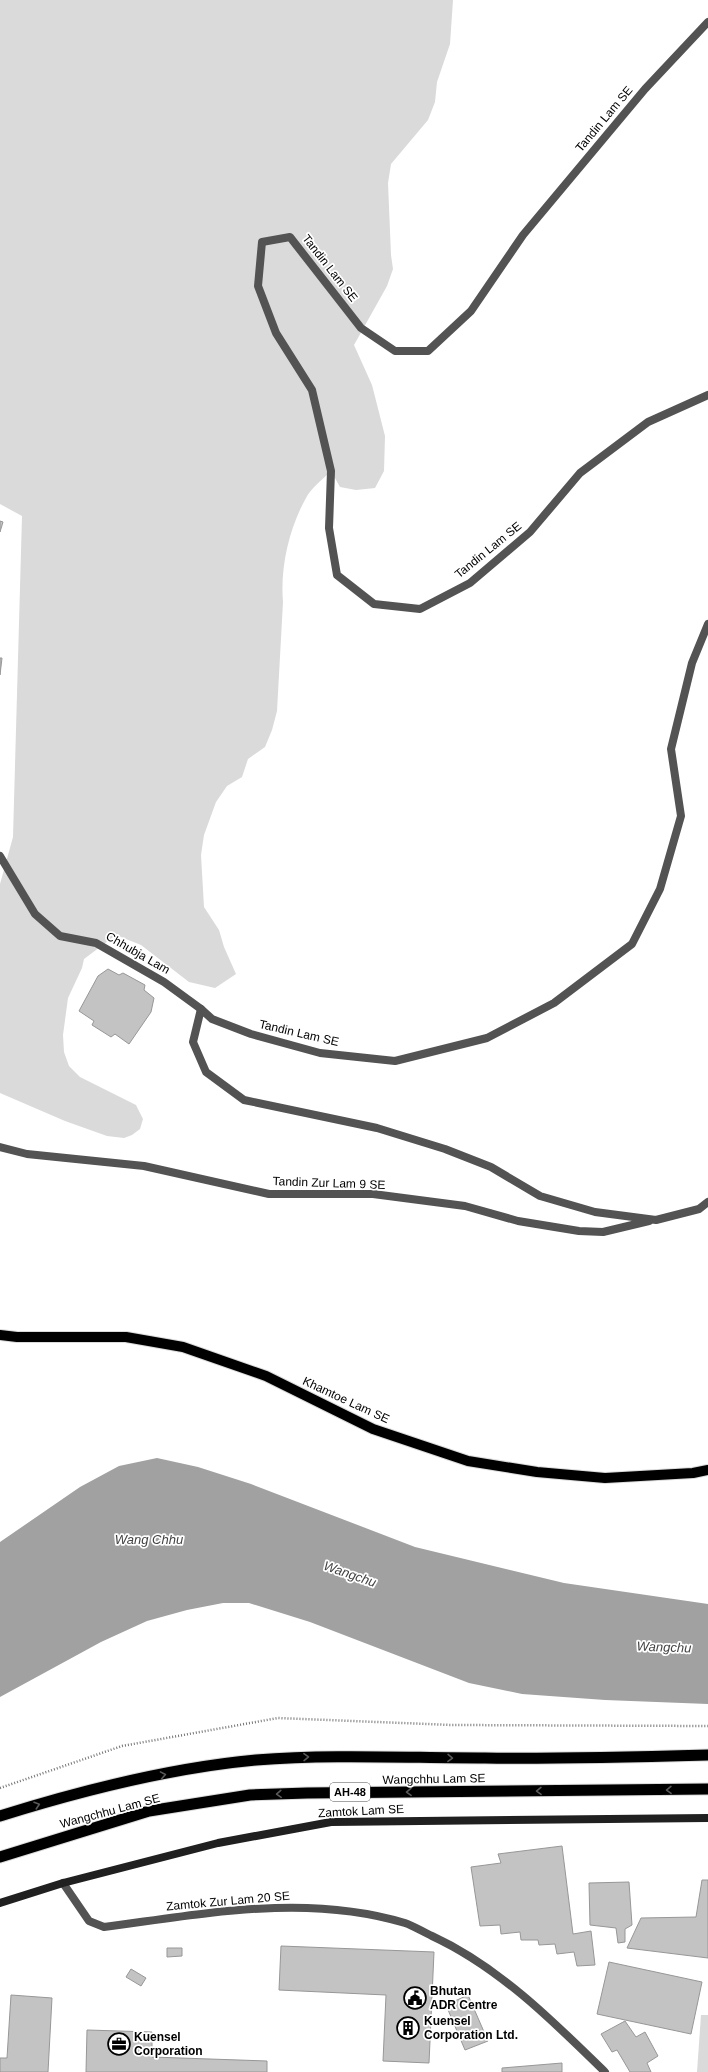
<svg xmlns="http://www.w3.org/2000/svg" width="708" height="2072" font-family="Arial,sans-serif">
<rect width="100%" height="100%" fill="#fff"/>
<g fill="#dadada">
<path d="M 0,0 L 453,0 L 450,44 L 437,82 L 435,102 L 428,120 L 391,164 L 388,183 L 391,255 L 393,269 L 387,286 L 354,345 L 372,385 L 385,436 L 384,471 L 375,488 L 356,490 L 340,487 L 331,471 C 323,479 311,488 306,498 C 289,528 280,568 283,602 L 277,711 L 272,730 L 265,747 L 248,759 L 242,777 L 227,786 L 216,802 L 204,835 L 201,855 L 204,907 L 219,930 L 224,947 L 236,974 L 215,988 L 189,982 L 141,945 L 116,935 L 84,959 L 82,968 L 68,998 L 63,1035 L 64,1052 L 69,1066 L 80,1077 L 136,1105 L 143,1119 L 140,1129 L 132,1135 L 124,1138 L 107,1136 L 65,1121 L 0,1093 L 0,884 L 13,837 L 22,516 L 0,504 Z"/>
<polygon points="701,2015 708,2015 708,2072 697,2072"/>
</g>
<polygon fill="#a1a1a1" points="157,1458 198,1467 251,1484 415,1547 564,1583 708,1604 708,1704 605,1700 522,1694 469,1683 310,1622 249,1603 223,1603 187,1610 147,1621 101,1642 0,1697 0,1542 80,1487 119,1466"/>
<g fill="#c3c3c3" stroke="#979797">
<polygon points="0,521 3,522 0,532"/>
<polygon points="0,658 2,658 0,675"/>
<polygon points="108,969 119,975 123,973 145,985 144,990 154,998 151,1012 129,1044 115,1034 111,1037 92,1025 94,1021 79,1011 98,976"/>
<polygon points="562,1846 573,1934 591,1931 595,1965 577,1966 574,1952 557,1954 555,1944 539,1945 538,1940 521,1940 520,1932 501,1934 500,1925 480,1926 471,1867 501,1863 498,1854"/>
<polygon points="702,1880 708,1880 708,1958 627,1948 641,1918 696,1917"/>
<polygon points="629,1882 632,1925 625,1929 625,1942 618,1943 616,1928 590,1925 589,1883"/>
<polygon points="281,1946 434,1952 429,2063 383,2061 386,1995 279,1990"/>
<polygon points="167,1948 182,1948 182,1956 167,1957"/>
<polygon points="609,1962 702,1982 691,2034 597,2014"/>
<polygon points="131,1969 146,1978 141,1986 126,1977"/>
<polygon points="11,1995 52,1998 48,2072 0,2072 0,2058 7,2058"/>
<polygon points="468,1995 488,2041 465,2050 446,2005"/>
<polygon points="625,2021 636,2037 645,2032 658,2056 647,2063 651,2072 630,2072 617,2050 612,2052 601,2034"/>
<polygon points="87,2030 152,2032 152,2057 267,2061 267,2072 86,2072"/>
<polygon points="562,2063 562,2072 502,2072 502,2068"/>
</g>
<g fill="none" stroke-linecap="round" stroke-linejoin="round">
<g stroke="#dbdbdb" stroke-width="12">
<polyline id="primary" points="0,1335 17,1337 126,1337 183,1347 266,1376 373,1429 468,1461 537,1472 605,1478 693,1473 708,1470"/>
</g>
<g stroke="#dbdbdb" stroke-width="13">
<g id="trunk">
<path d="M 0,1816 C 83,1790 169,1768 256,1760 C 332,1754 409,1758 485,1758 C 559,1759 634,1757 708,1755"/>
<polyline points="0,1857 149,1811 250,1795 307,1793 708,1789"/>
</g>
</g>
<polyline stroke="#757575" stroke-width="2.5" stroke-dasharray="1 2" stroke-linecap="butt" points="0,1788 122,1746 278,1718 452,1725 708,1726"/>
<g stroke="#535353" stroke-width="8">
<polyline points="708,22 645,89 523,235 471,311 428,351 395,351 361,328 290,237 262,242 258,286 276,333 312,390 331,471 329,528 337,575 374,604 420,609 470,583 530,532 580,473 648,422 708,395"/>
<polyline points="708,624 692,663 671,749 681,816 660,889 632,944 554,1003 487,1038 395,1061 320,1053 251,1034 212,1019 201,1009 193,1042 206,1072 244,1100 377,1128 445,1149 491,1167 540,1196 595,1212 656,1220 699,1209 708,1202"/>
<polyline points="0,856 35,914 60,936 96,943 164,982 201,1009"/>
<polyline points="0,1147 27,1154 144,1166 269,1194 373,1194 465,1206 518,1221 579,1231 603,1232 649,1221"/>
<path d="M 63,1883 L 89,1921 L 104,1927 C 204,1914 306,1893 405,1923 C 414,1926 423,1932 432,1936 C 499,1967 553,2021 605,2072"/>
</g>
<polyline stroke="#202020" stroke-width="8" points="0,1903 63,1883 218,1843 331,1822 708,1818"/>
<use href="#primary" stroke="#000" stroke-width="10"/>
<use href="#trunk" stroke="#000" stroke-width="11"/>
</g>
<defs><path id="oneway-chevron" d="M-2-3.5L2.5 0L-2 3.5" fill="none" stroke-width="1.6" stroke-linecap="round" stroke-linejoin="round"/></defs>
<g stroke="#595959">
<use href="#oneway-chevron" transform="translate(306 1757) rotate(-1)"/>
<use href="#oneway-chevron" transform="translate(450 1758) rotate(1)"/>
<use href="#oneway-chevron" transform="translate(163 1775) rotate(-10)"/>
<use href="#oneway-chevron" transform="translate(669 1790) rotate(179)"/>
<use href="#oneway-chevron" transform="translate(539 1791) rotate(179)"/>
<use href="#oneway-chevron" transform="translate(409 1792) rotate(179)"/>
<use href="#oneway-chevron" transform="translate(279 1794) rotate(177)"/>
<use href="#oneway-chevron" transform="translate(37 1805) rotate(-18)"/>
</g>
<defs>
<g id="civic-ring" transform="scale(1.15)"><circle r="9.5" fill="#fff" stroke="#000" stroke-width="1.5"/><path d="M-.6-6.5H3V-4.5H.6V-3L4-1V1h2V6H-6V1h2V-1L-.6-3ZM-1.2 2.5V6h2.4V2.5Z" fill="#000"/></g>
<g id="building-ring" transform="scale(1.15)"><circle r="9.5" fill="#fff" stroke="#000" stroke-width="1.5"/><path d="M-4-6H4V6H1V3H-1V6H-4ZM-2.5-4.3h1.7v1.8h-1.7ZM.8-4.3h1.7v1.8H.8ZM-2.5-1h1.7V.8h-1.7ZM.8-1h1.7V.8H.8Z" fill="#000"/></g>
<g id="office-ring" transform="scale(1.15)"><circle r="9.5" fill="#fff" stroke="#000" stroke-width="1.5"/><path d="M-6-3h4V-5.5h4V-3h4V5H-6ZM-1-4.5V-3h2v-1.5ZM-6 0V1H6V0Z" fill="#000"/></g>
</defs>
<g fill-rule="evenodd">
<use href="#civic-ring" x="415" y="1998"/>
<use href="#building-ring" x="408" y="2028"/>
<use href="#office-ring" x="119" y="2044"/>
</g>
<g text-anchor="middle" dominant-baseline="central" stroke-width="3.5" stroke-linejoin="round" paint-order="stroke">
<rect fill="#fff" stroke="#4c4c4c" stroke-width="1" x="330" y="1783" width="40" height="18" rx="3"/>
<g font-size="11" font-weight="bold" fill="#000">
<text x="350" y="1792">AH-48</text>
</g>
<g font-size="12" fill="#000" stroke="#fff">
<text transform="translate(604 119) rotate(-50)">Tandin Lam SE</text>
<text transform="translate(330 268) rotate(52)">Tandin Lam SE</text>
<text transform="translate(488 550) rotate(-39)">Tandin Lam SE</text>
<text transform="translate(138 953) rotate(30)">Chhubja Lam</text>
<text transform="translate(299 1033) rotate(13)">Tandin Lam SE</text>
<text transform="translate(329 1183) rotate(2)">Tandin Zur Lam 9 SE</text>
<text transform="translate(346 1400) rotate(25)">Khamtoe Lam SE</text>
<text transform="translate(434 1779) rotate(-1)">Wangchhu Lam SE</text>
<text transform="translate(110 1811) rotate(-15)">Wangchhu Lam SE</text>
<text transform="translate(361 1811) rotate(-3)">Zamtok Lam SE</text>
<text transform="translate(228 1901) rotate(-5)">Zamtok Zur Lam 20 SE</text>
</g>
<g font-size="12" font-weight="bold" fill="#000" stroke="#fff" text-anchor="start">
<text x="430" y="1991">Bhutan<tspan x="430" dy="14">ADR Centre</tspan></text>
<text x="424" y="2021">Kuensel<tspan x="424" dy="14">Corporation Ltd.</tspan></text>
<text x="134" y="2037">Kuensel<tspan x="134" dy="14">Corporation</tspan></text>
</g>
<g font-size="13" font-style="italic" fill="#424242" stroke="#fff">
<text x="149" y="1539">Wang Chhu</text>
<text transform="translate(350 1574) rotate(19)">Wangchu</text>
<text transform="translate(664 1647) rotate(2)">Wangchu</text>
</g>
</g>
</svg>
